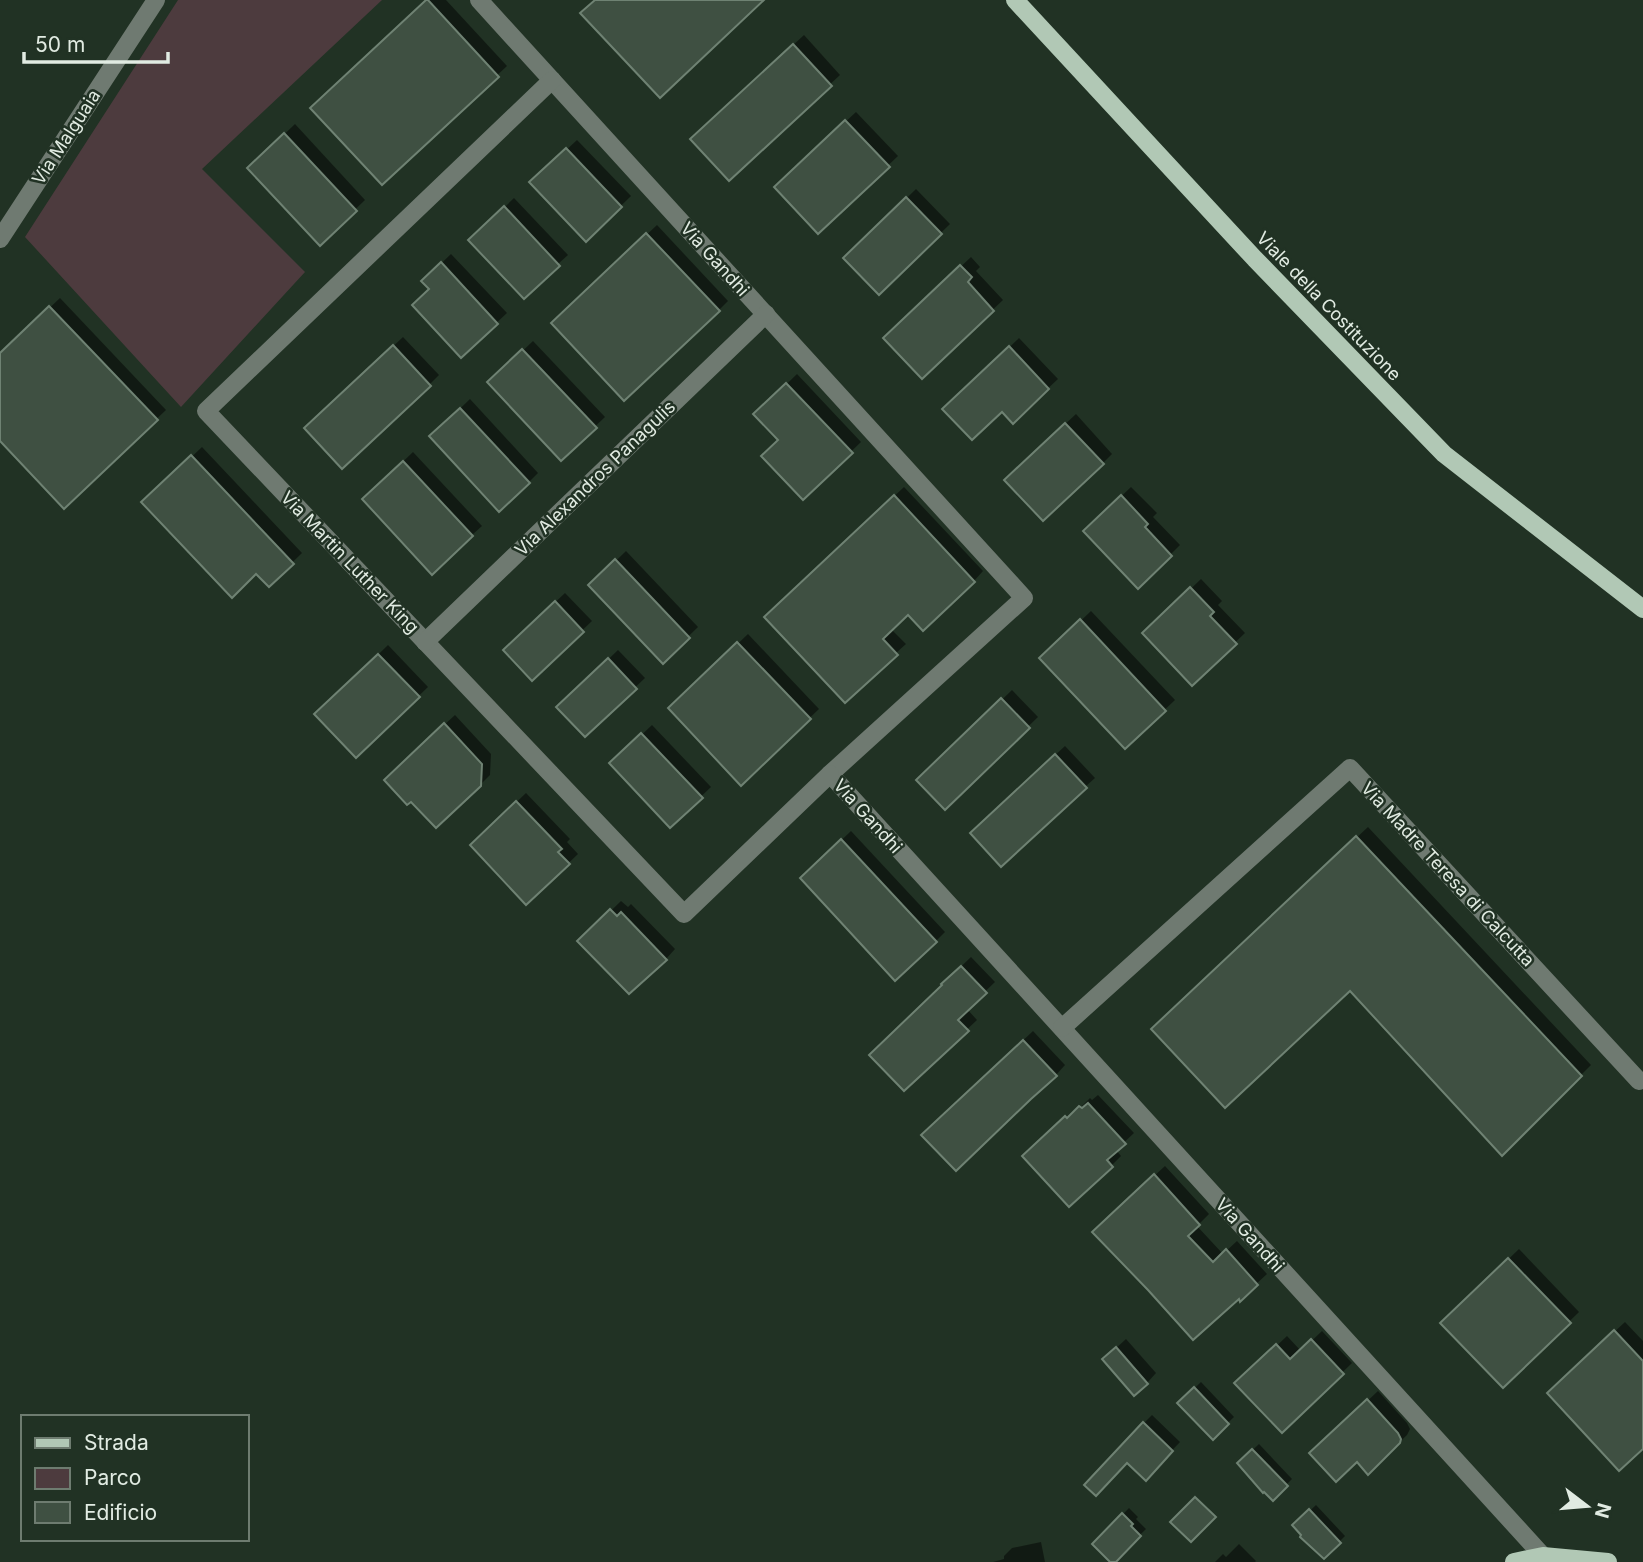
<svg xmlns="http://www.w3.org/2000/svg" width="1643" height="1562" font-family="Inter,sans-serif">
<rect width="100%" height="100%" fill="#213224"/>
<polygon fill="#4d3b3e" points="178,0 382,0 202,169 305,272 181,407 25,237"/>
<g fill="#0007">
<polygon points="428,0 446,0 507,66 382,183"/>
<polygon points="804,35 840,75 729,179 702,130"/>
<polygon points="856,112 898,156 818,232 785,178"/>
<polygon points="295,124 365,200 320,243 249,168"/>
<polygon points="577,140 631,196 586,240 532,182"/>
<polygon points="916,189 950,224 879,293 845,258"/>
<polygon points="514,198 568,255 558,264 471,240"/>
<polygon points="657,225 728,301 719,310 553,323"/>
<polygon points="451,254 507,313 461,356 431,289 423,281"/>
<polygon points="971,257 980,267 976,271 1003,300 922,377 885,338"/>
<polygon points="60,298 166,410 64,506 0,438 0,355"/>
<polygon points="403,337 439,375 429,385 316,419"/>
<polygon points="1019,338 1058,379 1013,421 1002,410 945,409"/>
<polygon points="533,341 605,417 561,459 490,382"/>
<polygon points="797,374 861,442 803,498 781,440 756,414"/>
<polygon points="470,399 538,473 529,482 441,427"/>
<polygon points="1076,414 1112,454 1103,463 1016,470"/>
<polygon points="202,447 302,553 269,585 256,572 144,502"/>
<polygon points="413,452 482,526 472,535 364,499"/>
<polygon points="904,487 983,571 974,581 908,613 891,629 906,644 896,653 776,608"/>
<polygon points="1131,487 1157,513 1153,517 1180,545 1138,587 1085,531"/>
<polygon points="626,551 698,627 663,661 590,586"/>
<polygon points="1201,579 1222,601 1218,605 1245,633 1193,683 1145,633"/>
<polygon points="565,593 592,621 532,678 515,640"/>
<polygon points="1091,611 1175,700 1125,747 1042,658"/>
<polygon points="748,634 819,709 741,783 670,708"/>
<polygon points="388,645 428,687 356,756 317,714"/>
<polygon points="618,650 645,678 585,735 559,707"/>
<polygon points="1012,690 1038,717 945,807 919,780"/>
<polygon points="455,715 491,754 490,775 480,785 395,770"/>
<polygon points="652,725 711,787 670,826 612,763"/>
<polygon points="1065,746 1095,778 1085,787 981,824"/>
<polygon points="526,793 570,839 567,842 578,854 527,903 472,845"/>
<polygon points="1368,827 1591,1065 1503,1153 1350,988 1163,1018"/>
<polygon points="851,831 945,932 936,941 802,878"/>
<polygon points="621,901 628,907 631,904 675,949 666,959 580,941"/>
<polygon points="971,957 995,982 967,1009 977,1020 904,1089 943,984"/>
<polygon points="1033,1031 1065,1065 1056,1075 933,1125"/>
<polygon points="1098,1095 1134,1133 1116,1150 1121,1156 1112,1165 1024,1156 1076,1108 1078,1110 1090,1098 1092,1100"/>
<polygon points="1165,1166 1209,1214 1197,1226 1223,1254 1237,1241 1267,1274 1240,1299 1104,1222"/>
<polygon points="1519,1249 1579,1312 1503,1386 1442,1323"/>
<polygon points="1625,1322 1643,1341 1643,1446 1558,1384"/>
<polygon points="1322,1331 1352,1363 1282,1431 1237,1383 1287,1336 1301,1351"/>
<polygon points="1126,1339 1156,1373 1147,1383 1114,1350"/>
<polygon points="1201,1382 1234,1417 1213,1437 1179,1403"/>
<polygon points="1378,1391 1407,1423 1410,1429 1407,1435 1368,1472 1357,1460 1312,1453"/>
<polygon points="1152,1415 1180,1442 1145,1479 1144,1423"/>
<polygon points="1259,1444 1292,1479 1273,1498 1239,1463"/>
<polygon points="1316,1505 1345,1536 1324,1557 1294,1526"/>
<polygon points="1129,1508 1138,1517 1136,1519 1146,1529 1112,1562 1094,1544"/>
<polygon points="1041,1542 1045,1562 993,1562 1004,1559 1004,1556 1012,1548"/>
<polygon points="1239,1544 1256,1561 1255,1562 1215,1562 1223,1554 1226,1557"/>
</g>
<g fill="#3f5042" stroke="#6f8273" stroke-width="2">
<polygon points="426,0 428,0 499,77 382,185 310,108"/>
<polygon points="595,0 764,0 660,98 580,13"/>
<polygon points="793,44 832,86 729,181 690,139"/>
<polygon points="845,120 890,167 818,234 774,187"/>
<polygon points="284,133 357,211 320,246 247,168"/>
<polygon points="566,148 622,207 586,242 529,182"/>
<polygon points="906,197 942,234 879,295 843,258"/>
<polygon points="504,206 560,266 524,299 468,240"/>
<polygon points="646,233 720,311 624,401 551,323"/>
<polygon points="441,262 498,324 461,358 412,305 429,289 421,281"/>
<polygon points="960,265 972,277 968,282 994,311 922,379 883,338"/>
<polygon points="49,306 158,420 64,509 0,441 0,353"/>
<polygon points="393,345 431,386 342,469 304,428"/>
<polygon points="1009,346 1049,389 1013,424 1002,412 972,440 942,409"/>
<polygon points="522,349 597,428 561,461 487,382"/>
<polygon points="786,383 853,453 803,500 761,456 778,440 753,414"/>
<polygon points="460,408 530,483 499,512 429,436"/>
<polygon points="1065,423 1104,464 1043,521 1004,480"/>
<polygon points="191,455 294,564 269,587 256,574 232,598 141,502"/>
<polygon points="403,461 473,536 432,575 362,499"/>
<polygon points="894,495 975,582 923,631 908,615 883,639 898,655 845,703 764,617"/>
<polygon points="1121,495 1148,524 1145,527 1172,556 1138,589 1083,531"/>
<polygon points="615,559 690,638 663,664 588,585"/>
<polygon points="1190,587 1214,612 1210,616 1237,644 1192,686 1142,633"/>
<polygon points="555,601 584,632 532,681 503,650"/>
<polygon points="1080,619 1166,711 1125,749 1039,658"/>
<polygon points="737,642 811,719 741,786 668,708"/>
<polygon points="378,654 420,697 356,758 314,714"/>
<polygon points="608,658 637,689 585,737 556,707"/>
<polygon points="1001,698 1030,728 945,810 916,780"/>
<polygon points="444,723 482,764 481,786 436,828 411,802 407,805 384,780"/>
<polygon points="641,733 703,798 670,828 609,763"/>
<polygon points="1055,754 1087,788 1001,867 970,833"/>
<polygon points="516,801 562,849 558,852 570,864 526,905 470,845"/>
<polygon points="1356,836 1582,1076 1502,1156 1350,991 1225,1108 1151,1029"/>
<polygon points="841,839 937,942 895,981 800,878"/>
<polygon points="610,909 617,916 621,912 667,960 629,994 577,941"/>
<polygon points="961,966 987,993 958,1020 969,1031 904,1091 869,1055 942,985 941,984"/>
<polygon points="1023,1040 1057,1076 1031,1099 956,1171 921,1135"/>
<polygon points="1088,1103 1126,1144 1107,1160 1113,1167 1069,1207 1022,1156 1065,1116 1067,1118 1079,1106 1082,1108"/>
<polygon points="1154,1174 1200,1225 1188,1236 1213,1262 1226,1249 1258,1285 1240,1302 1239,1299 1193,1340 1148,1290 1092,1232"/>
<polygon points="1508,1258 1571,1323 1503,1388 1440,1323"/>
<polygon points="1614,1330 1643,1361 1643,1449 1619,1471 1547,1393"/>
<polygon points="1311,1339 1344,1374 1282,1433 1234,1383 1276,1344 1290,1359"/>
<polygon points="1116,1347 1148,1384 1134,1396 1102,1359"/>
<polygon points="1194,1387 1229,1424 1213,1440 1177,1403"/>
<polygon points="1367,1399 1398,1433 1401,1439 1400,1443 1368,1475 1357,1462 1336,1482 1309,1453"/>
<polygon points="1143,1422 1173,1451 1146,1481 1127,1463 1096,1496 1084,1485"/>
<polygon points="1252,1449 1288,1486 1273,1501 1264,1492 1263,1493 1237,1463"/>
<polygon points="1195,1497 1216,1517 1191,1542 1170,1522"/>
<polygon points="1309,1509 1341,1543 1324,1559 1300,1537 1301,1535 1292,1525"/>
<polygon points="1122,1513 1133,1524 1131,1526 1141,1536 1116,1562 1110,1562 1092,1544"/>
</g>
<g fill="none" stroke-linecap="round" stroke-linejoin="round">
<g stroke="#6f7a71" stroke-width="18">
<polyline points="479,0 1024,598 830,774 1543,1556"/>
<polyline points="552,80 206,411 684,914 830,774"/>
<polyline points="0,239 156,0"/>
<polyline points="425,642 766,314"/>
<polyline points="1062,1028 1350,768 1639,1081"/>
</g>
<g stroke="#b1c8b5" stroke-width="18">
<polyline points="1015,0 1255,259 1444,454 1643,609"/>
<polyline points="1514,1562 1543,1556 1608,1562"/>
</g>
</g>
<g text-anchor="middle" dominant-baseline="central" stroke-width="5" stroke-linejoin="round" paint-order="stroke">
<g font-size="18" fill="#e1ebe2" stroke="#213224">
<text transform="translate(66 137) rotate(-57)">Via Malguaia</text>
<text transform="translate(715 259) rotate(48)">Via Gandhi</text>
<text transform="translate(1329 306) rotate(46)">Viale della Costituzione</text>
<text transform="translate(595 478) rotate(-44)">Via Alexandros Panagulis</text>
<text transform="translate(350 562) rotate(46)">Via Martin Luther King</text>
<text transform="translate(868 816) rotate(48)">Via Gandhi</text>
<text transform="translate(1448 874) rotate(47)">Via Madre Teresa di Calcutta</text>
<text transform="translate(1250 1235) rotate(48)">Via Gandhi</text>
</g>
</g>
<rect x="21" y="1415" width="228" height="126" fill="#213224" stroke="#6e7c70" stroke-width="2"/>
<rect x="35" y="1438" width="35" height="10" fill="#b1c8b5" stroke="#6e7c70" stroke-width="2"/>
<text x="84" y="1450" font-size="21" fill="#e1ebe2">Strada</text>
<rect x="35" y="1468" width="35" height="21" fill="#4d3b3e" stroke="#6e7c70" stroke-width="2"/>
<text x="84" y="1485" font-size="21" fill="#e1ebe2">Parco</text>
<rect x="35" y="1502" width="35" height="21" fill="#3f5042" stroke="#6e7c70" stroke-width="2"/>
<text x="84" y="1520" font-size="21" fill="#e1ebe2">Edificio</text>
<g transform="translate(1587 1506) rotate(106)" stroke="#213224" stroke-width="5" paint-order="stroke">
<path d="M0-5L12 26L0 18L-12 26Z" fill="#e1ebe2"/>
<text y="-10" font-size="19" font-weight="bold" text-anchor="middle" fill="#e1ebe2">N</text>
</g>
<path d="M24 52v10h144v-10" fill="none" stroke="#e1ebe2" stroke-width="3.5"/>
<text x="35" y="52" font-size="21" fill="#e1ebe2" stroke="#213224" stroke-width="5" paint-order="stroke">50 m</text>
</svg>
